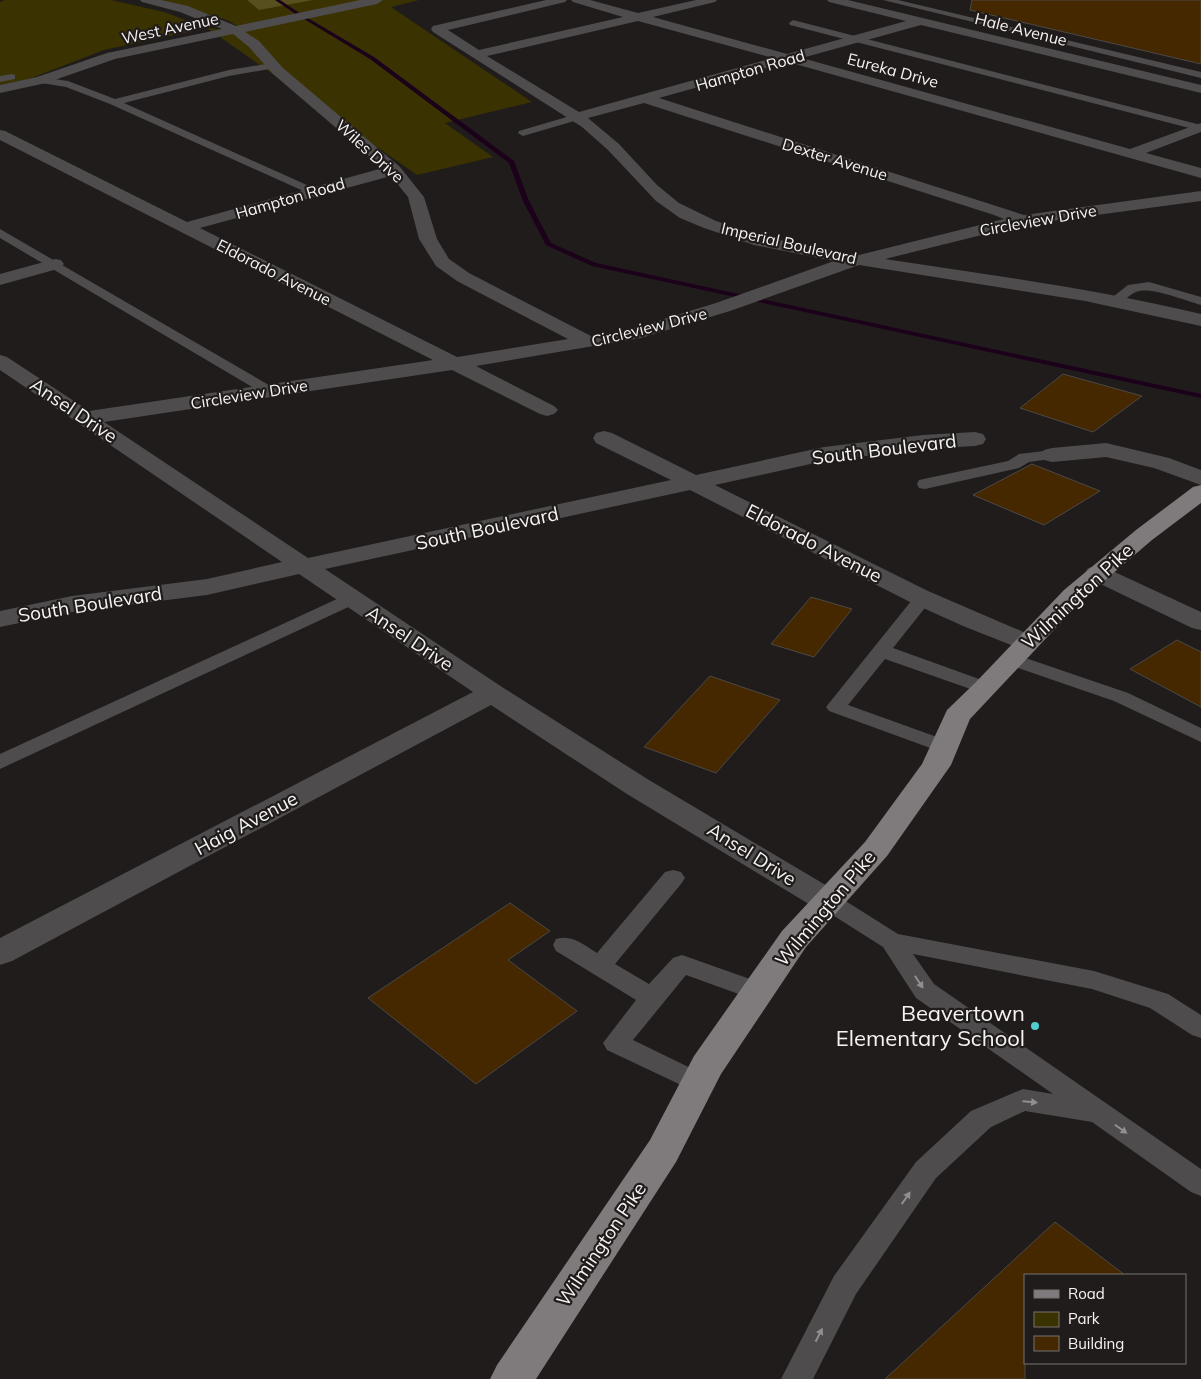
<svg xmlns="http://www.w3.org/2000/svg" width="1201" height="1379" font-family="Mulish,sans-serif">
<rect width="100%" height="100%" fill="#201c1b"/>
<polygon fill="#3a3200" points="5,0 111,0 164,12 207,28 235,30 239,27 227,20 158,0 419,0 391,7 532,102 445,123 493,157 417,175 207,28 104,50 29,79 0,85 0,2"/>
<polygon fill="#574f1e" points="247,0 313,0 259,10"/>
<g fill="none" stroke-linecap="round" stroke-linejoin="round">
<g fill="#1b011a" fill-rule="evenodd">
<polygon points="275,0 280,0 301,14 297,15"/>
<polygon points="306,17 374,57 514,161 529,201 551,243 596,263 1201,394 1201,398 592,266 546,245 523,201 509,163 370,59 304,19"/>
</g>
</g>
<g fill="#452700" stroke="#4c4946">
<polygon points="972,0 1201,0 1201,64 970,10"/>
<polygon points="1063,374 1142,396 1093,432 1020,408"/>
<polygon points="1032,464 1100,491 1044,525 973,495"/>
<polygon points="811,597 852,609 814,657 771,644"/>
<polygon points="1177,640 1201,652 1201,707 1130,669"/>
<polygon points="710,676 780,700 716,773 644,747"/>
<polygon points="510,903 550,931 508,960 577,1011 476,1084 368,998"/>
<polygon points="1055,1222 1125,1275 1025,1275 1025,1379 885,1379"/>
</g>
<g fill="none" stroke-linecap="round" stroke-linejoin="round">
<g fill="#4e4c4d" fill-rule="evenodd">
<polygon points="883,0 898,0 1201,72 1201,78"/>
<polygon points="793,20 1201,125 1201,131 790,25 789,23"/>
<polygon points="272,63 275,64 275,68 229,76 124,103 318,190 320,192 318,194 310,194 110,104 66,87 41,83 36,80 41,77 68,81 115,99 229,70"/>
<polygon points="12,74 15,75 15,79 0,82 0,76"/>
<polygon points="577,114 582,117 581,119 523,136 518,133 519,131"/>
<polygon points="0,229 274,388 277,391 274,394 264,394 0,238"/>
<path d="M 1149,282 L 1201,297 L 1201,305 C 1185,301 1151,286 1136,292 C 1129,295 1124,302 1116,304 L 1109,300 L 1128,285 Z"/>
<polygon points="1052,450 1058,452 1060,455 1058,458 1029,462 1019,468 925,489 919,488 917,484 919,480 1008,461 1019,454"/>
<polygon points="350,593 357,595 359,599 357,603 0,769 0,754"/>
<polygon points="923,593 930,595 932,599 893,648 993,684 996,688 993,692 986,694 979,692 885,659 848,705 951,742 954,747 951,752 944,753 829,711 826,707 916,595"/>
<polygon points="1011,653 1128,693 1201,728 1201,742 1114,701 1004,663 1001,659 1004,655"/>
<path d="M 673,870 L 681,872 L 685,878 L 681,884 L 615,964 L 649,984 L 673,958 L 682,955 L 767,985 L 771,992 L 767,999 L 758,1001 L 686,975 L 633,1040 L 707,1076 L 711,1083 L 707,1090 L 698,1093 L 607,1050 L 603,1043 L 636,1000 L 556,951 L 553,945 L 556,939 C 572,934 584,945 597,953 L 665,872 Z"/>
<polygon points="828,893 836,895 898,934 1094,971 1168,994 1201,1015 1201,1038 1192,1035 1150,1008 1092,989 913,954 934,984 1201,1169 1201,1196 1191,1192 1092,1122 1025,1111 991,1127 936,1178 856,1294 813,1379 781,1379 834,1276 916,1162 971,1111 1023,1089 1053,1094 916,998 883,947 820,907 816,901 820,895"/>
</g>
<g fill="#4e4c4d" fill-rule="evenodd">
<path d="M 140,0 L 161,0 L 188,6 L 236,26 L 360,0 L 383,0 L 377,4 L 245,32 L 259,41 L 283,68 L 400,167 L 424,197 L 437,239 L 449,259 L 469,273 L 591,336 L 631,329 L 716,303 L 834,261 L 754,245 L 704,228 L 680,218 L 656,201 L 608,150 L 582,127 L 433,32 L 431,29 L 433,26 L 546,0 L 567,0 L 565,2 L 448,30 L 479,50 L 623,17 L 573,2 L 571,0 L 590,0 L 638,13 L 696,0 L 717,0 L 715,2 L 653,17 L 787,54 L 906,21 L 829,2 L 827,0 L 848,0 L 1201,85 L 1201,93 L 921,25 L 802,58 L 1130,149 L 1201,123 L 1201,132 L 1146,153 L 1201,168 L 1201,178 L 788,62 L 659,98 L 1024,215 L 1201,191 L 1201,201 L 1022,225 L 885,259 C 991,275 1097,289 1201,314 L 1201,326 L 1085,301 L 859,265 L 730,311 L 641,338 L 476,366 L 554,406 L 558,410 L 554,414 L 547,416 L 540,414 L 452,370 L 104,422 L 308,558 L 671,480 L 596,443 L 593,438 L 596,433 L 604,431 L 612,433 L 696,475 L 824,447 L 923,435 L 975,432 L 983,434 L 986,439 L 983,444 L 975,446 L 923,449 L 824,461 L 715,485 L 928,591 L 1035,637 L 1039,643 L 1035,649 L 1026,651 L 963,626 L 910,602 L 690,490 L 325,569 L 502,687 L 649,780 L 839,893 L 844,901 L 839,909 L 828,912 L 817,909 L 627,794 L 491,705 L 12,961 L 0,965 L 0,938 L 473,692 L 299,574 L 207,595 L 72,612 L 0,627 L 0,611 L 72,596 L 207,579 L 282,562 L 0,370 L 0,355 L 7,357 L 89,411 L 433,360 L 0,140 L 0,130 L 5,131 L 187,222 L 383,168 L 273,74 L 249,47 L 233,34 L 115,59 L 46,83 L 0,93 L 0,85 L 37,77 L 107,53 L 222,29 L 180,12 L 142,2 ZM 638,21 L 773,58 L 579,112 L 487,56 ZM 644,103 L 994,215 L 1004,219 L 859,255 L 764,237 L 716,221 L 679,203 L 657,185 L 619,144 L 588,118 ZM 391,176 L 408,197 L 419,239 L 436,266 L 457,281 L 568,339 L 457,357 L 200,228 Z"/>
<polygon points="55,259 61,260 64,264 61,268 0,285 0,274"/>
<polygon points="1106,443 1169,458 1201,470 1201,485 1154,468 1106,457 1052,462 1044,460 1041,455 1044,450 1052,448"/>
<polygon points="1097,566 1106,568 1201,612 1201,630 1192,628 1088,578 1085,573 1088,568"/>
</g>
<polygon fill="#7f7a7b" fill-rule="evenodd" points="1201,485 1201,503 1152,540 1082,600 970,719 951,765 887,856 806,947 721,1074 676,1162 536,1379 490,1379 497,1365 650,1140 694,1056 782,931 865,842 922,764 947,710 976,682 1064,590 1136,530 1193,487"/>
</g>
<defs><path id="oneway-solid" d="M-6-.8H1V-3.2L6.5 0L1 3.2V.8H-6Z" transform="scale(1.25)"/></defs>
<g fill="#918f8f">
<use href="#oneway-solid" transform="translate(919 982) rotate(57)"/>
<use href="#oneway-solid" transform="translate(1030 1102) rotate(5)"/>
<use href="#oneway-solid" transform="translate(1121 1129) rotate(35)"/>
<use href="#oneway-solid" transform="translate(906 1198) rotate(-55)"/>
<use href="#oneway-solid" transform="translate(819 1335) rotate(-63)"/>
</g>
<circle fill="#52cdcf" stroke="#201c1b" stroke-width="2" cx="1035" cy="1026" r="5"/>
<g text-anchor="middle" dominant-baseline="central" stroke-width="4.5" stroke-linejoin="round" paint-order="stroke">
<g font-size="16" fill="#f6f3f3" stroke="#201c1b">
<text transform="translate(170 28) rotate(-12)">West Avenue</text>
<text transform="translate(1021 29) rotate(14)">Hale Avenue</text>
<text transform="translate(750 70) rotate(-16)">Hampton Road</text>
<text transform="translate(893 70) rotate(15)">Eureka Drive</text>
<text transform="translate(370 151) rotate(42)">Wiles Drive</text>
<text transform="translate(835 159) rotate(17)">Dexter Avenue</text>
<text transform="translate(290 198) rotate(-16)">Hampton Road</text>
<text transform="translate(1038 220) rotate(-10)">Circleview Drive</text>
<text transform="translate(789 243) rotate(13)">Imperial Boulevard</text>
<text transform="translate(274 272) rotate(27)">Eldorado Avenue</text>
<text transform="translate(649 327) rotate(-14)">Circleview Drive</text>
<text transform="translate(249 394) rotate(-9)">Circleview Drive</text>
</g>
<g font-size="19" fill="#f6f3f3" stroke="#201c1b">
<text transform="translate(74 410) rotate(34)">Ansel Drive</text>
<text transform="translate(884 449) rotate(-7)">South Boulevard</text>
<text transform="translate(487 528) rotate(-12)">South Boulevard</text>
<text transform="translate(814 543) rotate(27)">Eldorado Avenue</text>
<text transform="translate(1077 596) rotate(-43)">Wilmington Pike</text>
<text transform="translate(90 604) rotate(-9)">South Boulevard</text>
<text transform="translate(410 638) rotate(34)">Ansel Drive</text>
<text transform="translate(246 823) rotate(-28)">Haig Avenue</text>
<text transform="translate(752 854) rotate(32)">Ansel Drive</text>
<text transform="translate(825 908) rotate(-50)">Wilmington Pike</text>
<text transform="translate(601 1244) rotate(-56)">Wilmington Pike</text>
</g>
<g font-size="22" fill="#f6f3f3" stroke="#201c1b" text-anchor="end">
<text x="1025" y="1013">Beavertown<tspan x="1025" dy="25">Elementary School</tspan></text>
</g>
</g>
<rect x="1024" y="1274" width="162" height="90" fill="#201c1b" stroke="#767271"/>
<rect x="1034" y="1290" width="25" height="8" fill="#7f7a7b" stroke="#767271"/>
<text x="1068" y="1299" font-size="15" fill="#f6f3f3">Road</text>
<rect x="1034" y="1312" width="25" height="15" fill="#3a3200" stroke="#767271"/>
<text x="1068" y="1324" font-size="15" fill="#f6f3f3">Park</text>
<rect x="1034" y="1336" width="25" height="15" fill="#452700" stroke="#767271"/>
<text x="1068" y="1349" font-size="15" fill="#f6f3f3">Building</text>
</svg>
